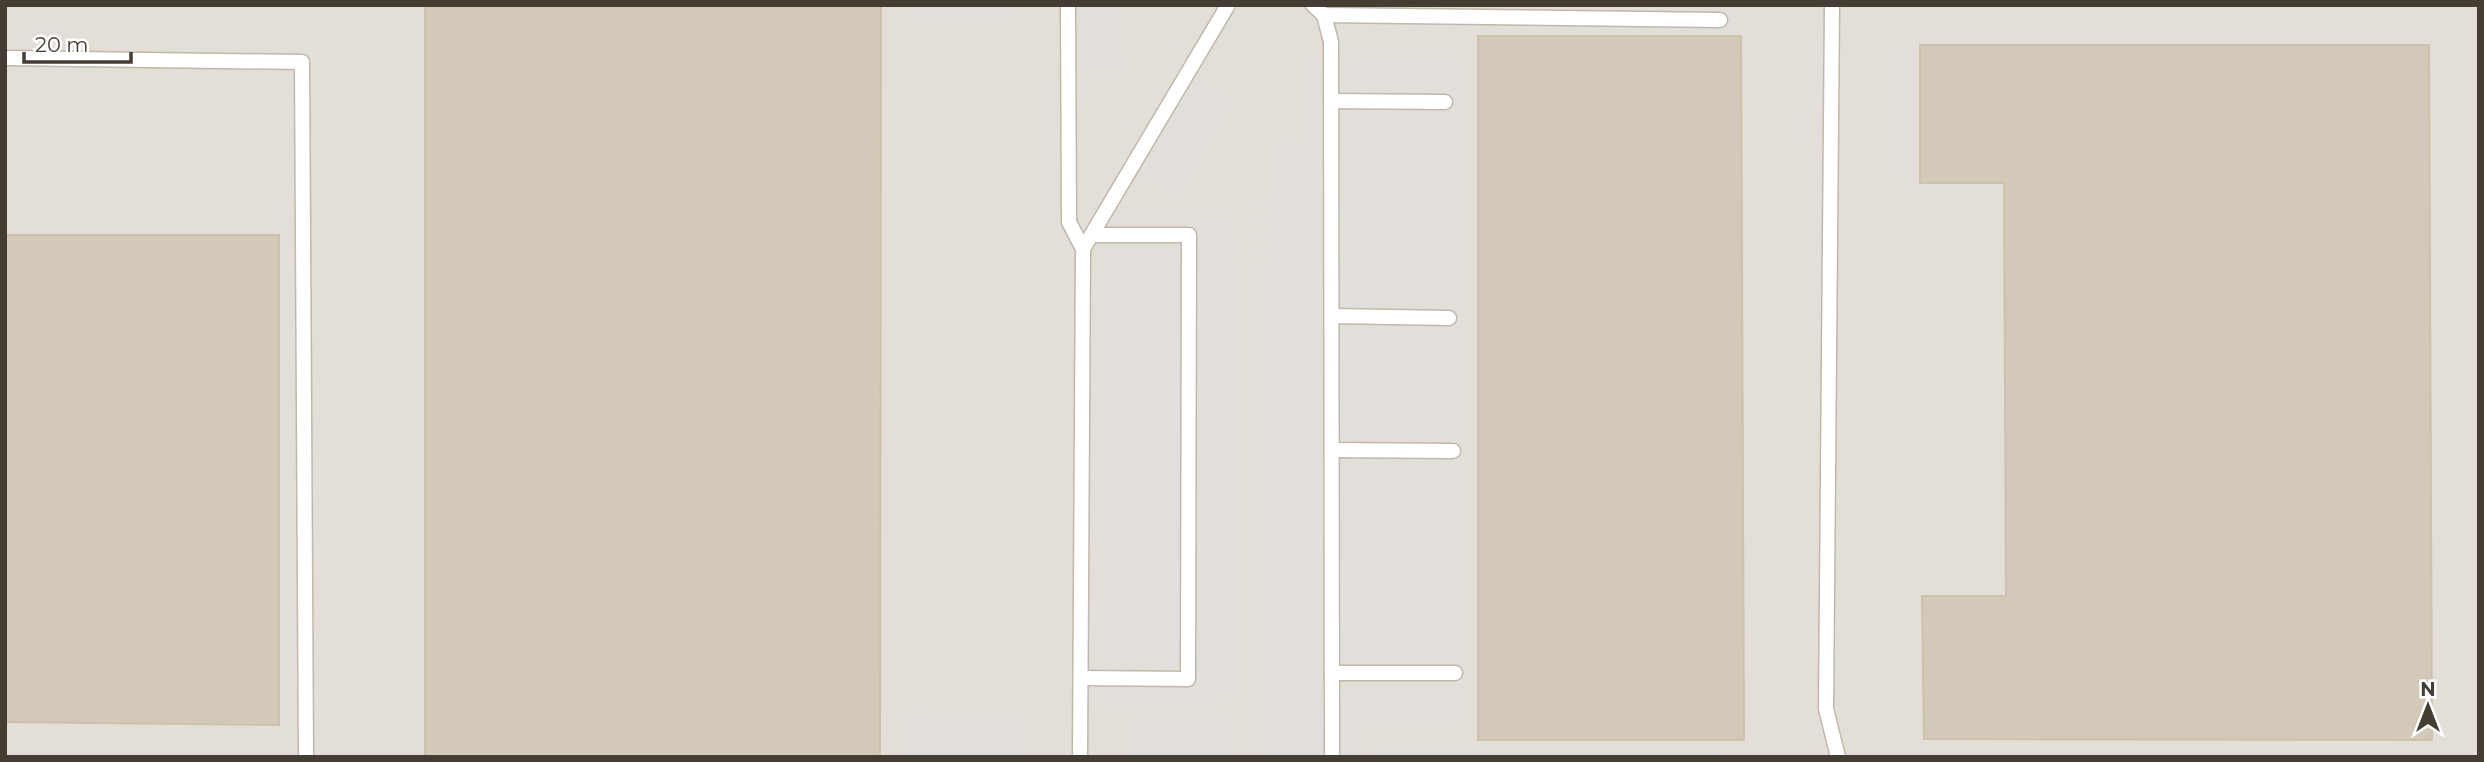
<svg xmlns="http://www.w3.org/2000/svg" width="2484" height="762" font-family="Montserrat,sans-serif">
<rect width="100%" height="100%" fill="#f2ede3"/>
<rect fill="#e3ded8" x="5" y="5" width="2474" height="752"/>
<g fill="#e2dfdb">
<polygon points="907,5 1014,5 1014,20 907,18"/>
<polygon points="1068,5 1124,5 1125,73 1068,73"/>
<polygon points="1397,5 1736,5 1736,33 1397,30"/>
<polygon points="1461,55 1468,720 1359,722 1358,757 1266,757 1267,143 1303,143 1302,56"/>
<polygon points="1188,73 1236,98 1179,199 1131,169"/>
<polygon points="1103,216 1237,216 1239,700 1105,706"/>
<polygon points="905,715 1026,716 1026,757 903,757"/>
<rect x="1128" y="715" width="104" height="42"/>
<polygon points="1376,748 1720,749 1720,757 1376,757"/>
</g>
<g fill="#d3c9b8" stroke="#cec1ab" stroke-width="2">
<polygon points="425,5 881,5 880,757 425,757"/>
<polygon points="1478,36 1741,36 1744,740 1478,740"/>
<polygon points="1920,45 2429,45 2432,740 1924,739 1922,596 2006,596 2004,183 1920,183"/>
<polygon points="5,235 279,235 279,725 5,722"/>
</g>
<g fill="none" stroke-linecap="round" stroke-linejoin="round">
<g stroke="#c0b8a8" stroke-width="17">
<g id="service">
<polyline points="1068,5 1069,222 1083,249"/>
<polyline points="1313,5 1324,15 1331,42 1332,757"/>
<polyline points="1832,5 1826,709 1838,757"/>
<polyline points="1324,15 1720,20"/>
<polyline points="5,58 302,62 306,757"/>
<polyline points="1331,101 1445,102"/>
<polyline points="1332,316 1449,318"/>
<polyline points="1332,450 1453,451"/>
<polyline points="1332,673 1455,673"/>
<polyline points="1081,678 1188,679 1189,235 1092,235"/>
<polyline points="1080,757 1083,249 1228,5"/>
</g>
</g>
<use href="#service" stroke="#fff" stroke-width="14"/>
</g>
<rect width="2484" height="762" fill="none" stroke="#433d33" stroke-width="14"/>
<g transform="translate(2428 706)" stroke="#ffffff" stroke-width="5" paint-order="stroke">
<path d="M0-5L12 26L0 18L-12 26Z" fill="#433d33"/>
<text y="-10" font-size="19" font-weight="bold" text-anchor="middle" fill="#433d33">N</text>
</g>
<path d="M24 52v10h107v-10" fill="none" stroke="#433d33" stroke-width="3.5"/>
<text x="35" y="52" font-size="21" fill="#433d33" stroke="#ffffff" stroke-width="5" paint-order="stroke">20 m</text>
</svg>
